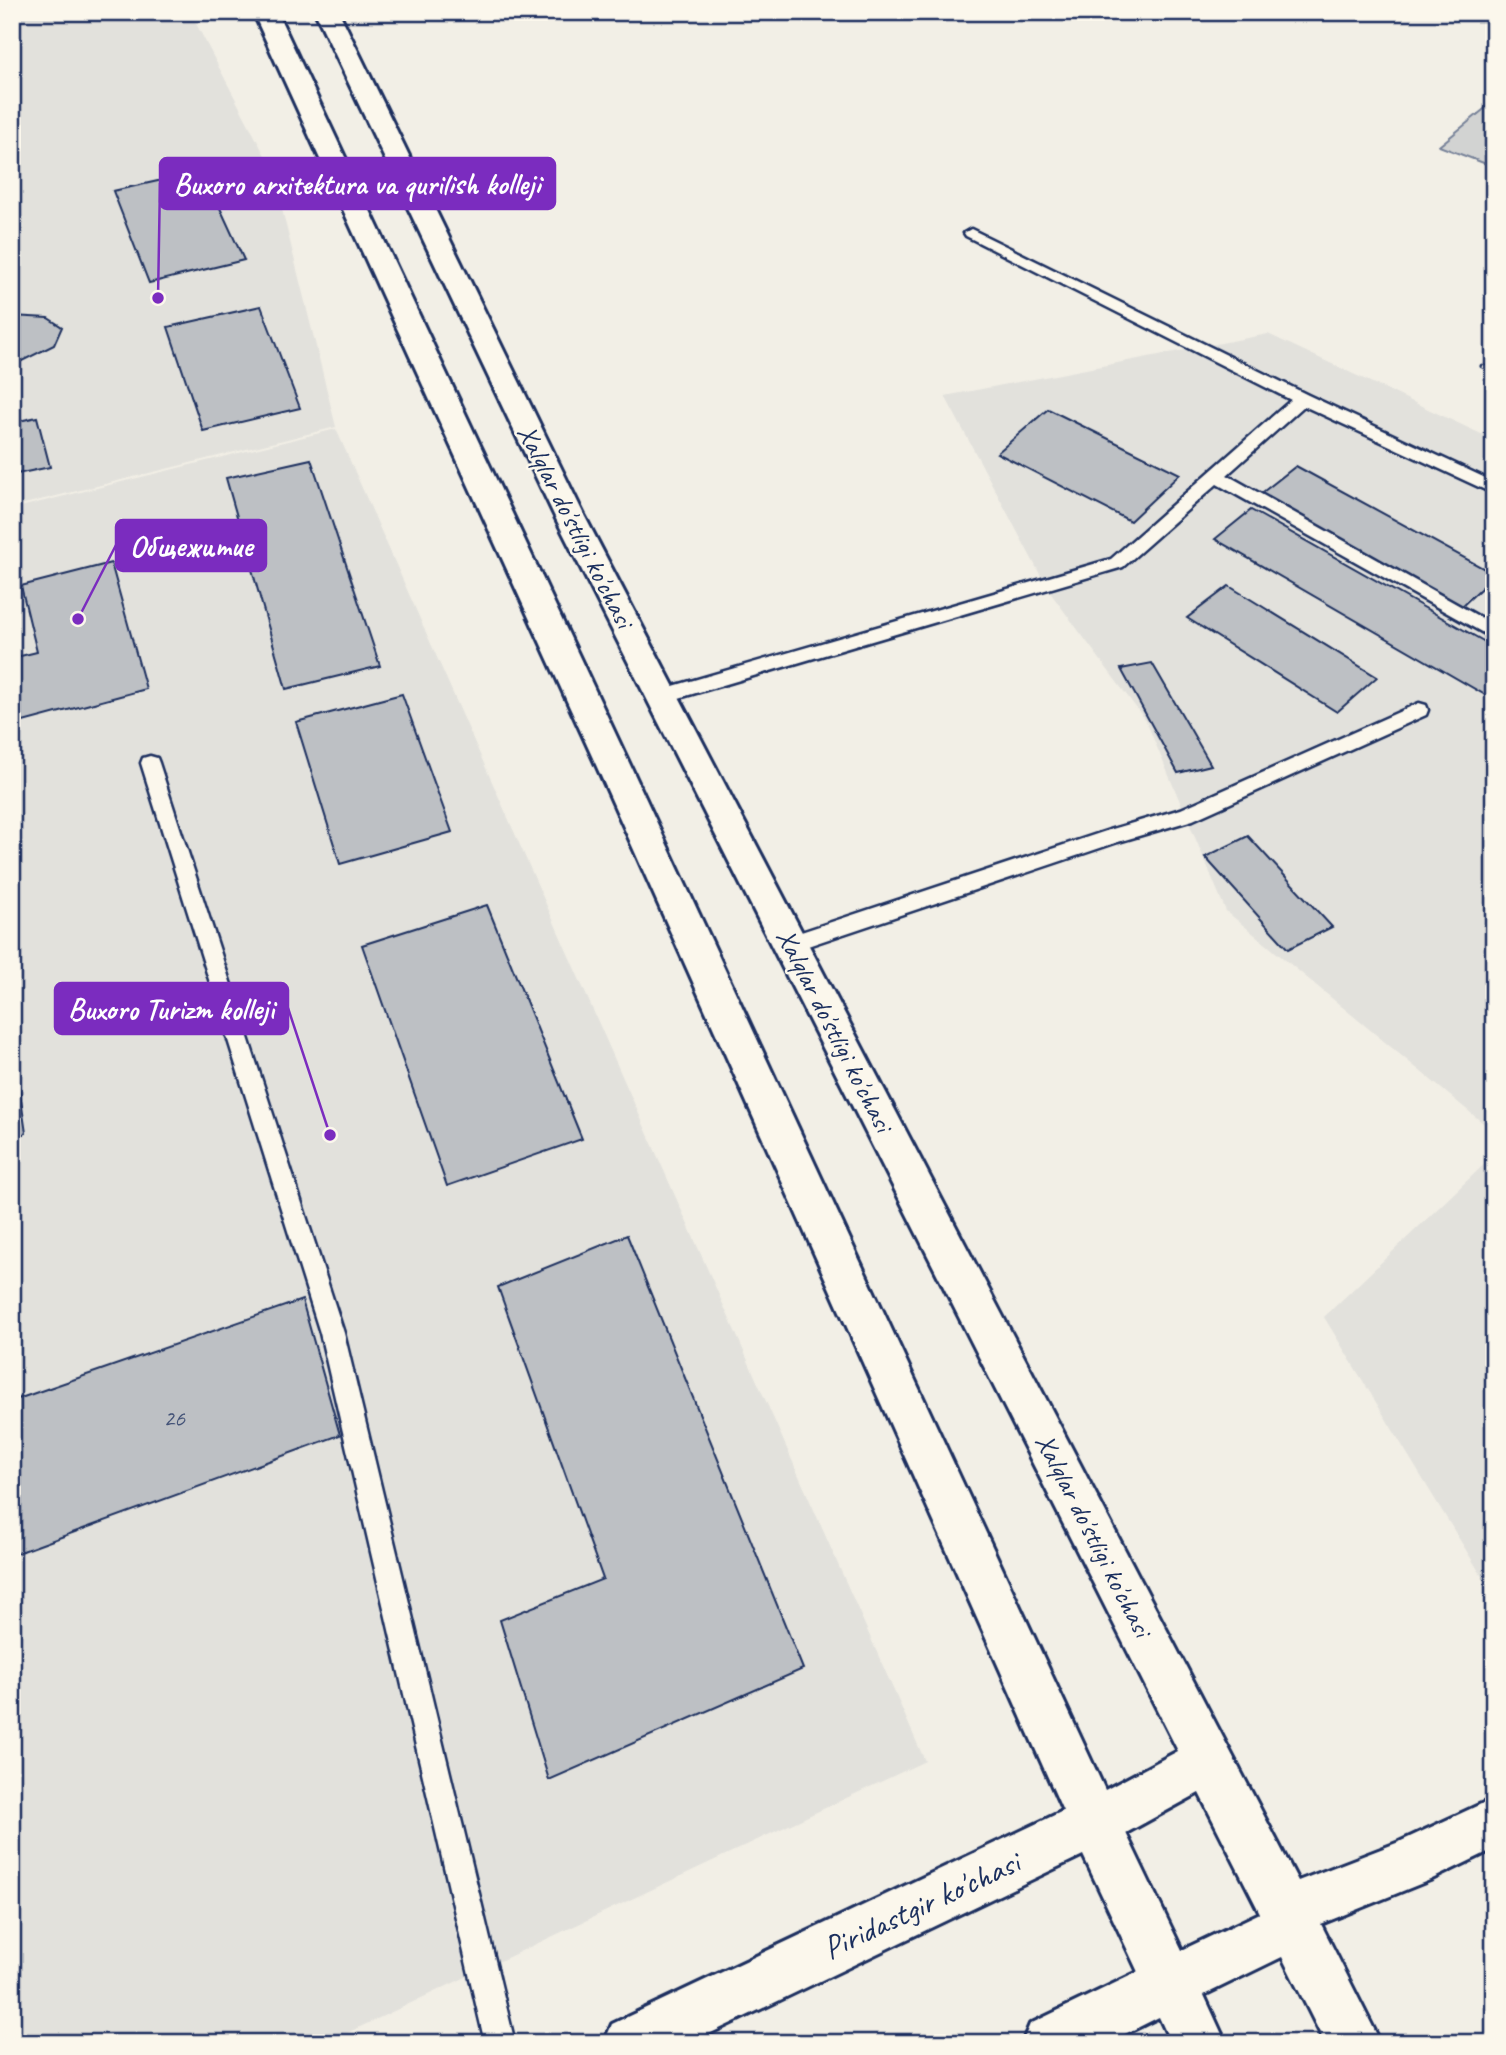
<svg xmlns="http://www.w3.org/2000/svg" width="1506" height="2055" font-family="Caveat,sans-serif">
<rect width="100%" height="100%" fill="#f2efe6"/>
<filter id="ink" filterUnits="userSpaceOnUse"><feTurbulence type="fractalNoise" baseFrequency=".0143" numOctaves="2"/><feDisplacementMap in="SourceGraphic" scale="14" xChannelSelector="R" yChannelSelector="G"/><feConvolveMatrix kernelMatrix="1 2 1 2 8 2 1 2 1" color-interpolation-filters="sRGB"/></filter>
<g filter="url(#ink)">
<g fill="#e2e1dc">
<polygon points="12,12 190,12 272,169 336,427 12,507"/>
<polygon points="1268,334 1494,440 1494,1132 1226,911 1146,721 1049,591 945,396"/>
<polygon points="336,429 925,1761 326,2043 12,2043 12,509"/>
<polygon points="1494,1155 1494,1596 1324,1317"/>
</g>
<polygon fill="#d2d3d2" stroke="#768198" stroke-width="2" points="1494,101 1494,167 1439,146"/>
<g fill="#bdc0c4" stroke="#1b2f5e" stroke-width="2">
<polygon points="203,171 244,260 149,283 113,191"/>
<polygon points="261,306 300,408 203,431 168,327"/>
<polygon points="12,316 48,318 62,327 54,345 12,366"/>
<polygon points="12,392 19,421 37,417 50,467 12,475"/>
<polygon points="1048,409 1180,474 1130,521 997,453"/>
<polygon points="311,459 380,666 286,689 226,478"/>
<polygon points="1296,466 1494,574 1494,576 1460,608 1259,495"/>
<polygon points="1251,510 1494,647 1494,700 1215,539"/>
<polygon points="111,563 146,689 12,725 12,658 37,652 21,586"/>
<polygon points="1229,586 1377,677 1337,712 1187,618"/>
<polygon points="1152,663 1211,765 1178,773 1121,669"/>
<polygon points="402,694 452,832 340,864 296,722"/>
<polygon points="1248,836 1332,927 1288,949 1205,857"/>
<polygon points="487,905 582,1139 447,1186 362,945"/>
<polygon points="12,1039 26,1133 12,1138"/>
<polygon points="627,1235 803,1669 549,1780 500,1620 603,1579 498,1287"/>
<polygon points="302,1300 340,1435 12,1555 12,1401"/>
</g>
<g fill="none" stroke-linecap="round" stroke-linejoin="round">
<g stroke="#1b2f5e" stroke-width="5">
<g id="lane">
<polygon points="971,229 1308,395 1494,482 1494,494 1304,406 1227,475 1494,625 1494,639 1217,484 1123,567 662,703 656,701 653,696 656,691 1111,559 1291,400 966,236 964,233"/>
<polygon points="1419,703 1426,705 1428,710 1426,715 1193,820 1118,842 790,952 783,950 780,944 783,938 1109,830 1181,809"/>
<polygon points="150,756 157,758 159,763 344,1333 515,2043 485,2043 320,1333 141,763 143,758"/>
</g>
</g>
<g stroke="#1b2f5e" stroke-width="6">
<path id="secondary" d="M 253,12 L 277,12 L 631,767 L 1105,1790 L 1178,1751 L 554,515 L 315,12 L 339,12 L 584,515 L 1298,1881 L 1399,1842 L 1494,1798 L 1494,1849 L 1430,1880 L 1321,1924 L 1381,2043 L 1325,2043 L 1282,1957 L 1204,1995 L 1226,2043 L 1171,2043 L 1159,2017 L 1107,2043 L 1022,2043 L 1030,2024 L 1138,1972 L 1083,1855 L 690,2043 L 604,2043 L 612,2024 L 1063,1811 L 597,767 ZM 1199,1793 L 1260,1913 L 1182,1950 L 1126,1833 Z"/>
</g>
<use href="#lane" fill="#fbf7ec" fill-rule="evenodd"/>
<use href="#secondary" fill="#fbf7ec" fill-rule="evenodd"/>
<g stroke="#1b2f5e" stroke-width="5">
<polyline id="rail" points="1482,366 1494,371"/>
</g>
<use href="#rail" stroke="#fbf7ec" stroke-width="3.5" stroke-dasharray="10" stroke-linecap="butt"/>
</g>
</g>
<g text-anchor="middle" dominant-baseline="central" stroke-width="5" stroke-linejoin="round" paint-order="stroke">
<g font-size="24" fill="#445378">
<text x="174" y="1418">26</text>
</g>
<g font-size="28" fill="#1b2f5e" stroke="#fbf7ec">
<text transform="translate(576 526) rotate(63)">Xalqlar do'stligi ko'chasi</text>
<text transform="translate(835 1030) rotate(63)">Xalqlar do'stligi ko'chasi</text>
<text transform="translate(1094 1535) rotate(63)">Xalqlar do'stligi ko'chasi</text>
</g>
<g font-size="33" fill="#1b2f5e" stroke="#fbf7ec">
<text transform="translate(921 1905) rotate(-25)">Piridastgir ko'chasi</text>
</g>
</g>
<path fill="none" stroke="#7b2cbf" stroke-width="2.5" d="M158 298L160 183M78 619L116 545M330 1135L288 1008"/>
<g fill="#7b2cbf" stroke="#fbf7ec" stroke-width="2.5">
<circle cx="158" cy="298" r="7"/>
<circle cx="78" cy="619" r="7"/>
<circle cx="330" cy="1135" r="7"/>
</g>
<g fill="#7b2cbf" stroke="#7b2cbf" stroke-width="2.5">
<rect x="160" y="158" width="395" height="51" rx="7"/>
<rect x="116" y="520" width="150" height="51" rx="7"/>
<rect x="55" y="983" width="233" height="51" rx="7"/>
</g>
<g font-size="30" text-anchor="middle" font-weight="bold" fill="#fff">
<text x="357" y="194">Buxoro arxitektura va qurilish kolleji</text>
<text x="191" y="556">Общежитие</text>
<text x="171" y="1019">Buxoro Turizm kolleji</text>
</g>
<rect width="1506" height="2055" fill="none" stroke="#fbf7ec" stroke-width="42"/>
<rect x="21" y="21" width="1464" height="2013" fill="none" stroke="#1b2f5e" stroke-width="2.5" filter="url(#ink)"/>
</svg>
